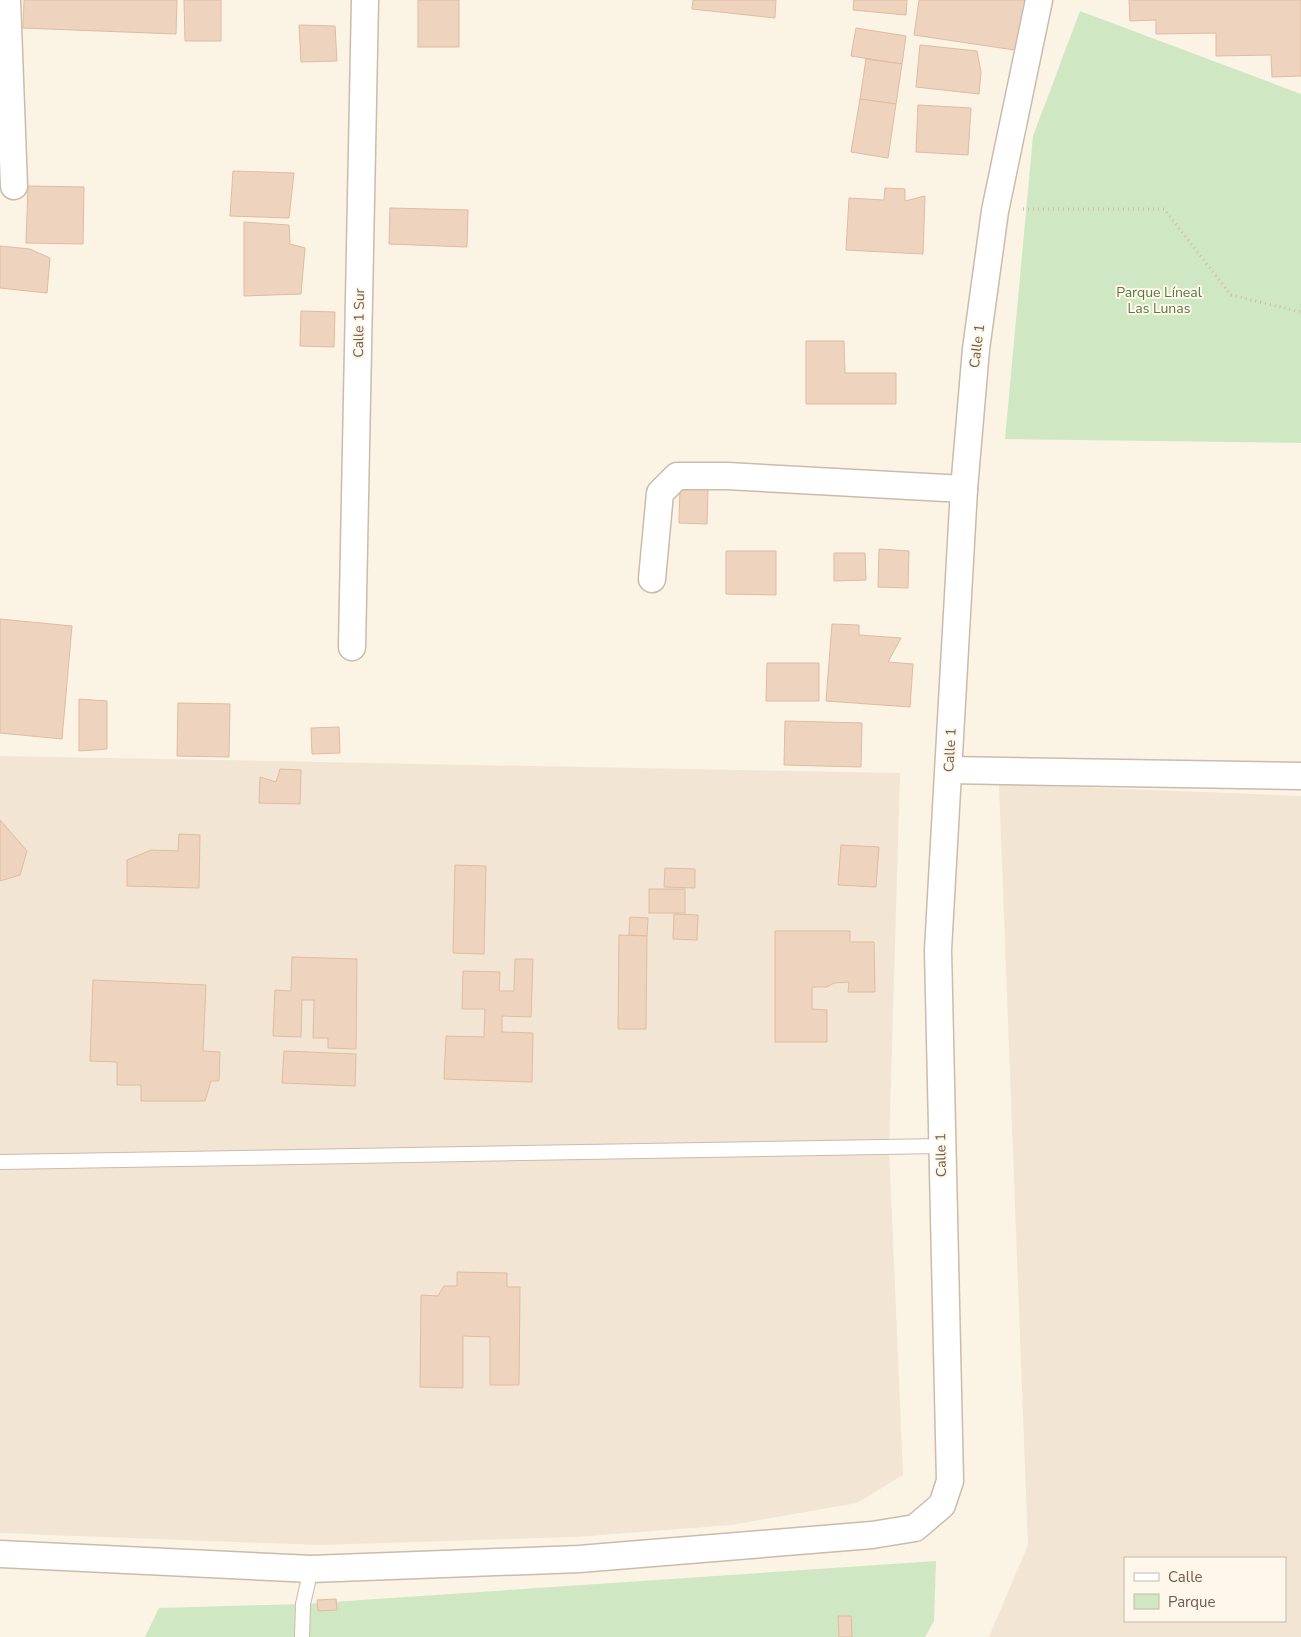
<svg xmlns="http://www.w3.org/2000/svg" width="1301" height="1637" font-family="'Nunito Sans',sans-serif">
<rect width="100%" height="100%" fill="#fbf3e4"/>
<g fill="#f2e5d3" fill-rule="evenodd">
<polygon points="0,756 900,773 889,1147 903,1475 857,1503 731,1525 574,1537 319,1545 0,1533"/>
<path d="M 999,784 L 1301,796 L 1301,1637 L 989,1637 L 1028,1545 ZM 1285,1558 L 1285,1621 L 1125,1621 L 1125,1558 Z"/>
</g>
<g fill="#d0e7c4">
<polygon points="1080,11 1301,94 1301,443 1005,439 1033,136"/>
<polygon points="936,1561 934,1621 925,1637 145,1637 159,1608 303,1604"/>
</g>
<g fill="#eed4be" stroke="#e0bb9f">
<polygon points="24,0 177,0 176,34 23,28"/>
<polygon points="184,0 221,0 221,41 185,41"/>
<rect x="418" y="0" width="41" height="47"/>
<polygon points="693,0 776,0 775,18 692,9"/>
<polygon points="854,0 907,0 906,15 853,10"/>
<polygon points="919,0 1028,0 1021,51 914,35"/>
<polygon points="1129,0 1301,0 1301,76 1272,77 1271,55 1216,56 1216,33 1156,34 1156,20 1130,21"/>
<polygon points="299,25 335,26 337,61 301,62"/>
<polygon points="856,28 906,36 902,64 851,56"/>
<polygon points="920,45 977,51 981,72 979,94 916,87"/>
<polygon points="866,59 902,64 896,104 860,99"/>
<polygon points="860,99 896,104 888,158 851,152"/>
<polygon points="918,105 971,108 968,155 916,152"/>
<polygon points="233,171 294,173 289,218 230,216"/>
<polygon points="28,186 84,187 83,244 26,243"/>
<polygon points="885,188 905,189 905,201 925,196 923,254 846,250 849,198 884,200"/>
<polygon points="390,208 468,210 467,247 389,244"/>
<polygon points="244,222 289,225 290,244 305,248 301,294 244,296"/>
<polygon points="0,246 30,249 50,258 47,293 0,288"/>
<polygon points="301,311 335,312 334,347 300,346"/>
<polygon points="806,341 844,341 845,373 896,373 896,404 806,404"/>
<polygon points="680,487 708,488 707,524 679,523"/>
<polygon points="879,549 909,551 908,588 878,587"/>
<polygon points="726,551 776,551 776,595 726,594"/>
<polygon points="834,553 865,553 866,580 834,581"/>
<polygon points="0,619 72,626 62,739 0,733"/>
<polygon points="832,624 859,625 859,635 901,638 888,662 913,664 910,707 826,701"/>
<polygon points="767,663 819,663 819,701 766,701"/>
<polygon points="79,699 107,701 107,749 79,751"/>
<polygon points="178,703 230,704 229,757 177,756"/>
<polygon points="785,721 862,723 861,767 784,765"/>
<polygon points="339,727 340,753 312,754 311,728"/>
<polygon points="280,769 301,770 300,804 259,803 260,777 276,782"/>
<polygon points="0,820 27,851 20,875 0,881"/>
<polygon points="179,834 200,835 199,888 127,886 127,860 151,850 178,851"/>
<polygon points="841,845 879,847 876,887 838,885"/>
<polygon points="455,865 486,866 484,954 453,953"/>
<polygon points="665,868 695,869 695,888 664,887"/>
<rect x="649" y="889" width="36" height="24"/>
<polygon points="674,914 698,915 697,940 673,939"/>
<polygon points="630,917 648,918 647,936 629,935"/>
<polygon points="775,931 850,931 850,942 874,942 875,992 848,992 849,982 834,983 827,987 812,987 812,1009 827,1010 827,1042 775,1042"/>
<polygon points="619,935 647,936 646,1029 618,1029"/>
<polygon points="292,957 357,959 356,1049 328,1048 328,1038 313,1038 314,1000 302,1000 301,1037 273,1036 275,990 291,991"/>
<polygon points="515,959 533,959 531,1017 502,1016 502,1032 533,1033 532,1082 444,1079 446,1036 484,1037 485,1009 462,1009 463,971 500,972 499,991 514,991"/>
<polygon points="93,980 206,985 203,1051 220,1052 219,1081 211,1081 205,1101 141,1101 141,1085 117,1085 117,1062 90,1061"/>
<polygon points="284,1051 356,1054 355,1086 282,1083"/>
<polygon points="457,1272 507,1273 507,1287 520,1287 519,1385 490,1385 490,1337 463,1336 463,1388 420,1387 421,1295 438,1296 444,1286 457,1286"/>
<polygon points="336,1599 337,1610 318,1611 317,1600"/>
<polygon points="838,1616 851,1616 852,1637 839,1637"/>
</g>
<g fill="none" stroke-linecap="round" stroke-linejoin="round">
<g stroke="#cbbbab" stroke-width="16">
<g id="service">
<polyline points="0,1162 941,1146"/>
<polyline points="302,1637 303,1604 311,1569"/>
</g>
</g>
<g stroke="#cbbbab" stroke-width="29">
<g id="minor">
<polyline points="7,0 14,186"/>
<polyline points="652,579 660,493 677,476 727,476 964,489"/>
<polyline points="352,647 365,0"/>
<polyline points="949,770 1301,776"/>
<polyline points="0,1554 311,1569 579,1559 872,1535 915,1528 942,1505 950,1481 938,950 964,489 976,349 995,211 1039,0"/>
</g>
</g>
<polyline stroke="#d3b7a1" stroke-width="3" stroke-dasharray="1 4" stroke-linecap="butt" points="1023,209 1164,209 1231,295 1301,312"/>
<use href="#service" stroke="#fff" stroke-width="14"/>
<use href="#minor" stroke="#fff" stroke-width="26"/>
</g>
<g text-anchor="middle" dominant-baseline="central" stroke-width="4" stroke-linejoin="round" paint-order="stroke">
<g font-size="14" fill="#547c47" stroke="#fef7ea">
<text x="1159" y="292">Parque Líneal<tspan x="1159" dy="16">Las Lunas</tspan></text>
</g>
<g font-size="14" fill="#715b4b" stroke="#fef7ea">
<text transform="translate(359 323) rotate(-89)">Calle 1 Sur</text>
<text transform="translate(977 346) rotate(-83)">Calle 1</text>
<text transform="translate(950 750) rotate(-87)">Calle 1</text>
<text transform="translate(941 1155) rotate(-91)">Calle 1</text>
</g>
</g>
<rect x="1124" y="1557" width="162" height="65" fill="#fef7ea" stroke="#c6b9aa"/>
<rect x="1134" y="1573" width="25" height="8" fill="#ffffff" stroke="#c6b9aa"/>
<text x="1168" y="1582" font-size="15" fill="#715b4b">Calle</text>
<rect x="1134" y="1594" width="25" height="15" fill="#d0e7c4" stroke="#c6b9aa"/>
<text x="1168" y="1607" font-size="15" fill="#715b4b">Parque</text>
</svg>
